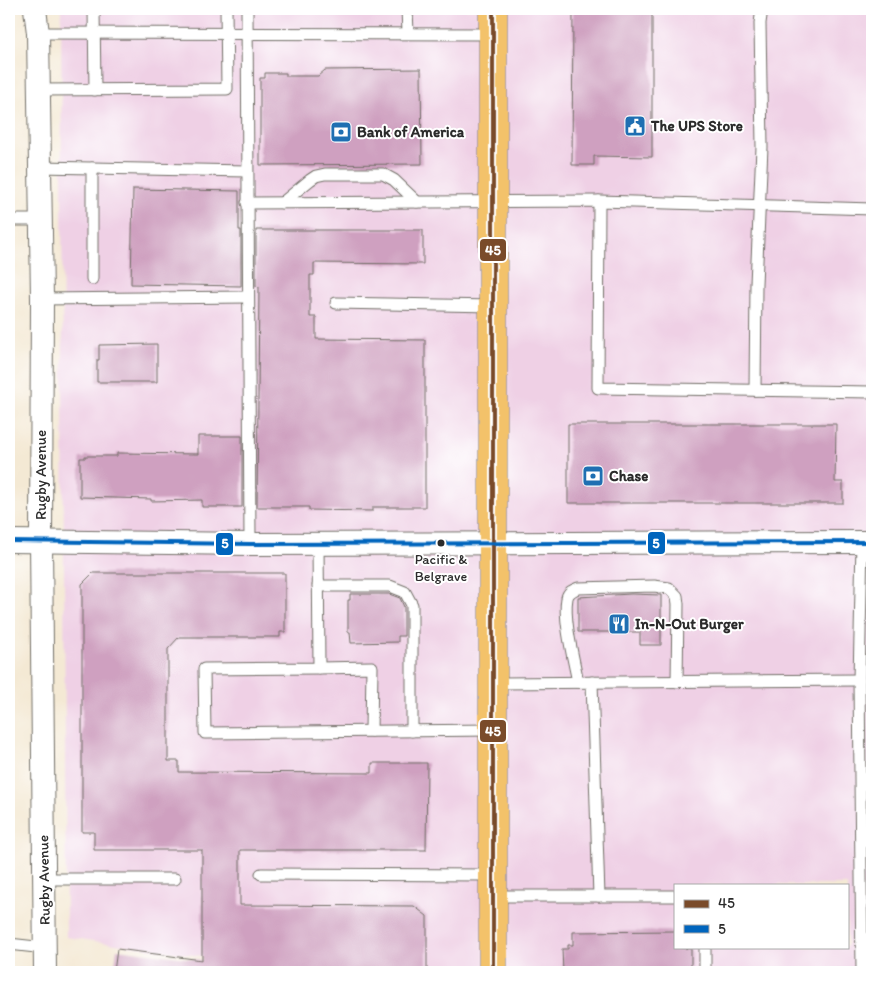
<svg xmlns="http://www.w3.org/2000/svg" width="881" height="981" font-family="Itim,sans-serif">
<rect width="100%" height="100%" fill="#fff"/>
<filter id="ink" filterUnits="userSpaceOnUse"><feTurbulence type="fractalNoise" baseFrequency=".02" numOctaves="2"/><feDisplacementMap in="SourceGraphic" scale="10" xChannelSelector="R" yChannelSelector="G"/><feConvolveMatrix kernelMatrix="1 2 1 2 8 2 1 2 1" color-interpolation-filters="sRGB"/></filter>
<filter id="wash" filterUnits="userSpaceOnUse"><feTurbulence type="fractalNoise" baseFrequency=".0096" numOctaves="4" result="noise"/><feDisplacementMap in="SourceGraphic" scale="20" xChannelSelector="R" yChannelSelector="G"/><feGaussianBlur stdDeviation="1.12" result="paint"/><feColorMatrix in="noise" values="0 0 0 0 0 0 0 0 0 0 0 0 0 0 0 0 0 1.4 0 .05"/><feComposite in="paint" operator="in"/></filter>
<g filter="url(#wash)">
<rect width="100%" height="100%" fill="#f4e9d4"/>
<path fill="#efd0e5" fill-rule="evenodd" d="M 61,9 L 872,9 L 872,972 L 315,972 L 66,937 ZM 675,885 L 847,885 L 847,947 L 675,947 Z"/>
<g id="blocks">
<g fill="#cfa0c0">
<polygon points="573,9 652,9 652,157 594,156 594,165 572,165"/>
<polygon points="421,69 422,164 260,165 260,78 265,78 265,73 286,73 286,76 318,76 325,70"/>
<polygon points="133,189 239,191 239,230 241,230 241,286 131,284"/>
<polygon points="256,230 423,230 423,264 314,263 314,275 310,275 310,317 316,317 316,339 425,340 425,507 373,507 373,511 309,510 309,507 257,507 259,287 256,286"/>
<polygon points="157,344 157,382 97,382 97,360 99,360 99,345"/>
<polygon points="568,424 836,424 835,482 843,482 843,503 568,503"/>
<polygon points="198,436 242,436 242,507 202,507 202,500 151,501 151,499 80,497 80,458 85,458 85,456 117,456 117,453 198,454"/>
<polygon points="93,573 285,573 285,632 280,632 280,637 179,637 168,649 168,761 179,761 179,772 372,773 372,763 427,763 426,850 240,850 240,905 414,906 427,916 427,972 114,972 117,949 202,960 202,850 94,850 94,832 82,832 82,584"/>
<polygon points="350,594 389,594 400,598 404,607 404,636 398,636 398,642 351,643 350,632 348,632 348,600 350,600"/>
<polygon points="631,594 661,595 661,645 640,645 640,632 578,632 578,597"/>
<polygon points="675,931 675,947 691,949 691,972 563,972 562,949 568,949 568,945 573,945 573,932"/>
</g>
</g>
</g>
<g filter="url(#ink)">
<use href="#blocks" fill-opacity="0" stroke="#716e66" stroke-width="1"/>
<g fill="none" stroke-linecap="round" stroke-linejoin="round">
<g stroke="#716e66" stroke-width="13">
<g id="service">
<polyline points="94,9 95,90"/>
<polyline points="247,9 250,544"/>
<polyline points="407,9 408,33"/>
<polyline points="38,33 492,34"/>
<polyline points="38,90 227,89 226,9"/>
<polyline points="40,167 247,171"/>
<polyline points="92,168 92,279"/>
<polyline points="599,201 598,388 872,392"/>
<polyline points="247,203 599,201 872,209"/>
<polyline points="282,203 310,180 316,176 325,174 383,174 394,180 417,202"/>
<polyline points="9,220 40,220"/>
<polyline points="42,299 248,297"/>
<polyline points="336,303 492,306"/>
<polyline points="755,390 756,284 762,147 760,23 762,9"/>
<polyline points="862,542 859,680 862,972"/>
<polyline points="318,543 319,668 204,669 205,733 492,730"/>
<polyline points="318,586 390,586 405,592 412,605 412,731"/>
<polyline points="319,668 372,667 371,731"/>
<path d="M 578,682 C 574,661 563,619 567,598 C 568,592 573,590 578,588 L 654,586 L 669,588 L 677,596 L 678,604 L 677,682"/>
<polyline points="592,682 599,896 675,896"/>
<polyline points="492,683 859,680"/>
<polyline points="261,874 492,875"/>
<polyline points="44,879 175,879"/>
<polyline points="493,896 599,896"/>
<polyline points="9,944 45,948"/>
<polyline points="705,947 705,972"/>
</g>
</g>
<g stroke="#716e66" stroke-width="24">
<g id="minor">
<polyline points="35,9 38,33 42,299 41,541 45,972"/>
<polyline points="9,541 250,544 872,542"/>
</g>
</g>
<g stroke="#716e66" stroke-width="29">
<polyline id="primary" points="493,9 493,972"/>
</g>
<use href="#service" stroke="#fff" stroke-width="11"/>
<use href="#minor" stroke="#fff" stroke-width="22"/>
<use href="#primary" stroke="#f3c26a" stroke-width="28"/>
<g stroke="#fff" stroke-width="8">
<polyline id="bus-1" points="493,9 493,972"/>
</g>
<g stroke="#fff" stroke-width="8">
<polyline id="bus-2" points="9,541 250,544 872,542"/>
</g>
<use href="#bus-1" stroke="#7a4b2a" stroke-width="4"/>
<use href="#bus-2" stroke="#0065bd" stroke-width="4"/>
</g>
</g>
<defs>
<g id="civic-square" transform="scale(1.125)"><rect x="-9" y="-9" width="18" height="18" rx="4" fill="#1f6fb2" stroke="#fff"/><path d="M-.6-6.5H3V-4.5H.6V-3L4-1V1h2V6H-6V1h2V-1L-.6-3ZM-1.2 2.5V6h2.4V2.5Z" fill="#fff"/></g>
<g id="bank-square" transform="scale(1.125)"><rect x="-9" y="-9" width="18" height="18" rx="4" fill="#1f6fb2" stroke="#fff"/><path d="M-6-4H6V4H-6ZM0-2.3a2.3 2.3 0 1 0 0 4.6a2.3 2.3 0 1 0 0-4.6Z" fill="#fff"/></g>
<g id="restaurant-square" transform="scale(1.125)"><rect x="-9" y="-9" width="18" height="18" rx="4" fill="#1f6fb2" stroke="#fff"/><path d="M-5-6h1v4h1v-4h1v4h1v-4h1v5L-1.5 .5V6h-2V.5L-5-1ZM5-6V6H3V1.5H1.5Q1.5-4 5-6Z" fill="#fff"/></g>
</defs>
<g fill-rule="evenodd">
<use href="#civic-square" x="635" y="126"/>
<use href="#bank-square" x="341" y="132"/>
<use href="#bank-square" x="593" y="476"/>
<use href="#restaurant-square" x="619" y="624"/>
</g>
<circle fill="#2b2b2b" stroke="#fff" stroke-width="2" cx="441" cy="543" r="4.5"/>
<g text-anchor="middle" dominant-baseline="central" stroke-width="4" stroke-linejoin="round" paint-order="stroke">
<g font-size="14" fill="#2b2b2b" stroke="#fff">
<text x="441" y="559">Pacific &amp;<tspan x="441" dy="17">Belgrave</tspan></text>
</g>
<g font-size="15" font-weight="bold" fill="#2b2b2b" stroke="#fff" text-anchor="start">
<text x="651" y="126">The UPS Store</text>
<text x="357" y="132">Bank of America</text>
<text x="609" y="476">Chase</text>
<text x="635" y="624">In-N-Out Burger</text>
</g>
<g font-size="15" fill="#2b2b2b" stroke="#fff">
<text transform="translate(41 475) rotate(-90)">Rugby Avenue</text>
<text transform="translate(44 880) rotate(-91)">Rugby Avenue</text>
</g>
</g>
<g stroke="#fff" stroke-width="2">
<rect x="479" y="238" width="28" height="24" rx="5" fill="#7a4b2a"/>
<rect x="647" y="531" width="19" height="24" rx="5" fill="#0065bd"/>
<rect x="215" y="532" width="19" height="24" rx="5" fill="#0065bd"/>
<rect x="479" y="719" width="28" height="24" rx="5" fill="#7a4b2a"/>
</g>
<g font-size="14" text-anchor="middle" font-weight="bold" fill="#fff">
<text x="493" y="255">45</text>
<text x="656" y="548">5</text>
<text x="225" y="548">5</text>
<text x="493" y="736">45</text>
</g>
<rect width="881" height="981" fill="none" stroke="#fff" stroke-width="30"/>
<rect x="674" y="884" width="175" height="65" fill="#ffffff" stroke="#aaaaaa"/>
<rect x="684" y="900" width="25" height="8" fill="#7a4b2a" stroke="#aaaaaa"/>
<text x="718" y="908" font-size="15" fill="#2b2b2b">45</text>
<rect x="684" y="925" width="25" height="8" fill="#0065bd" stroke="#aaaaaa"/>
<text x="718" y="934" font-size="15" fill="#2b2b2b">5</text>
</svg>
